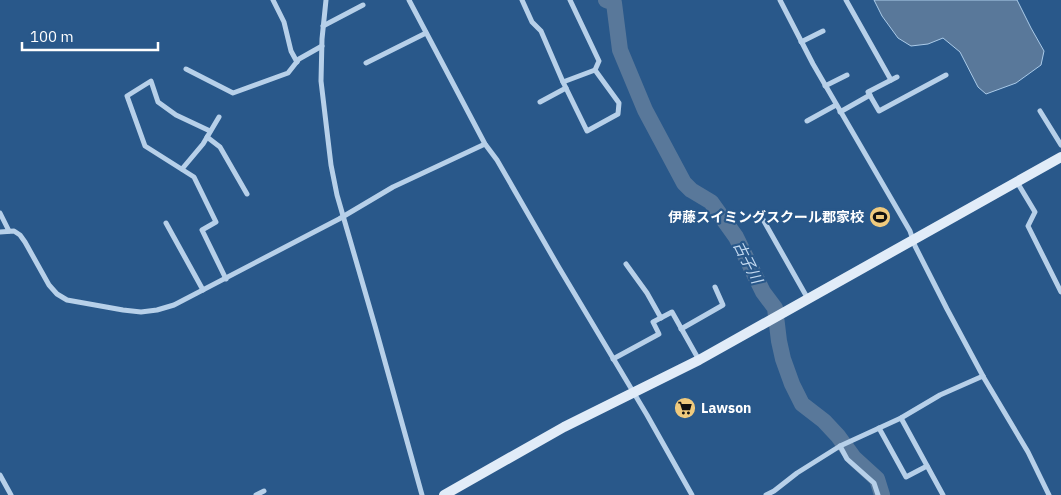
<svg xmlns="http://www.w3.org/2000/svg" width="1061" height="495" font-family="'IBM Plex Sans','Noto Sans JP',sans-serif">
<rect width="100%" height="100%" fill="#29588a"/>
<polygon fill="#59789a" stroke="#abcbe9" points="874,0 1017,0 1031,28 1044,51 1041,65 1016,83 986,94 978,87 960,52 943,38 928,44 911,46 898,38 882,16"/>
<g fill="none" stroke-linecap="round" stroke-linejoin="round">
<polyline stroke="#59789a" stroke-width="16" points="606,0 614,3 620,50 645,110 684,183 691,190 711,202 736,237 763,292 775,308 779,341 783,359 792,384 802,404 824,421 838,436 854,458 877,479 882,495"/>
<g stroke="#b7d0e9" stroke-width="5">
<polyline points="273,0 284,22 291,51 297,62"/>
<polyline points="326,0 322,39 321,81 331,165 337,195 375,326 422,495"/>
<polyline points="409,0 485,144 497,160 558,266 647,415 692,495"/>
<polyline points="522,0 532,22 541,31 563,82 595,70 599,61 570,0"/>
<polyline points="780,0 813,64 910,231 915,246 947,309 984,378 1028,452 1049,495"/>
<polyline points="846,0 891,80"/>
<polyline points="323,26 363,5"/>
<polyline points="801,42 823,31"/>
<polyline points="366,63 426,33"/>
<polyline points="186,69 233,93 288,73 299,59 322,46"/>
<polyline points="897,77 868,92 879,111 946,75"/>
<polyline points="563,82 587,131 618,114 619,103 595,70"/>
<polyline points="825,86 847,75"/>
<polyline points="540,102 566,88"/>
<polyline points="1040,111 1061,145"/>
<polyline points="840,112 870,95"/>
<polyline points="807,121 836,105"/>
<polyline points="210,131 176,115 158,102 151,81 127,96 145,146 194,177 216,222 202,230 226,279"/>
<polyline points="207,137 220,147 247,194"/>
<polyline points="182,169 203,144 219,117"/>
<polyline points="1017,182 1035,212 1028,226 1061,292"/>
<polyline points="0,213 9,231"/>
<polyline points="761,216 808,299"/>
<polyline points="166,223 203,290"/>
<polyline points="0,232 14,231 20,235 25,242 49,285 57,294 67,300 123,310 141,312 157,310 174,305 339,219 393,187 485,144"/>
<polyline points="626,264 647,293 661,318"/>
<polyline points="681,329 723,305 715,287"/>
<polyline points="613,359 659,334 653,322 672,312 699,360"/>
<polyline points="901,418 943,495"/>
<polyline points="879,428 906,477 927,466"/>
<polyline points="840,446 847,459 874,483 878,495"/>
<polyline points="0,475 11,495"/>
<polyline points="256,495 264,491"/>
<polyline points="766,495 774,491 797,473 840,446 901,418 940,395 983,376"/>
</g>
<polyline stroke="#e1ecf8" stroke-width="10" points="444,495 564,427 699,360 1061,157"/>
</g>
<defs>
<g id="stadium-disc" transform="scale(1.125)"><circle r="9.5" fill="#f0ca7d" stroke="#29588a"/><path d="M0-5a6.5 5 0 1 0 0 10a6.5 5 0 1 0 0-10ZM-3.5-1.8h7v3.6h-7Z" fill="#111"/></g>
<g id="supermarket-disc" transform="scale(1.125)"><circle r="9.5" fill="#f0ca7d" stroke="#29588a"/><path d="M-6-5.5h2.5l.6 2H6L4.5 2H-2.5L-4.4-4H-6ZM-1.5 3.2a1.3 1.3 0 1 0 .1 0ZM3 3.2a1.3 1.3 0 1 0 .1 0Z" fill="#111"/></g>
</defs>
<g fill-rule="evenodd">
<use href="#stadium-disc" x="880" y="217"/>
<use href="#supermarket-disc" x="685" y="408"/>
</g>
<g text-anchor="middle" dominant-baseline="central" stroke-width="4.5" stroke-linejoin="round" paint-order="stroke">
<g font-size="14" font-weight="bold" fill="#fff" stroke="#29588a" text-anchor="end">
<text x="864" y="217">伊藤スイミングスクール郡家校</text>
<text x="701" y="408" text-anchor="start">Lawson</text>
</g>
<g font-size="15" font-style="italic" fill="#c3d9f0" stroke="#29588a">
<text transform="translate(748 262) rotate(63)">古子川</text>
</g>
</g>
<path d="M22 42v8h136v-8" fill="none" stroke="#ffffff" stroke-width="2.5"/>
<text x="30" y="42" font-size="15" fill="#ffffff" stroke="#29588a" stroke-width="4" paint-order="stroke">100 m</text>
</svg>
